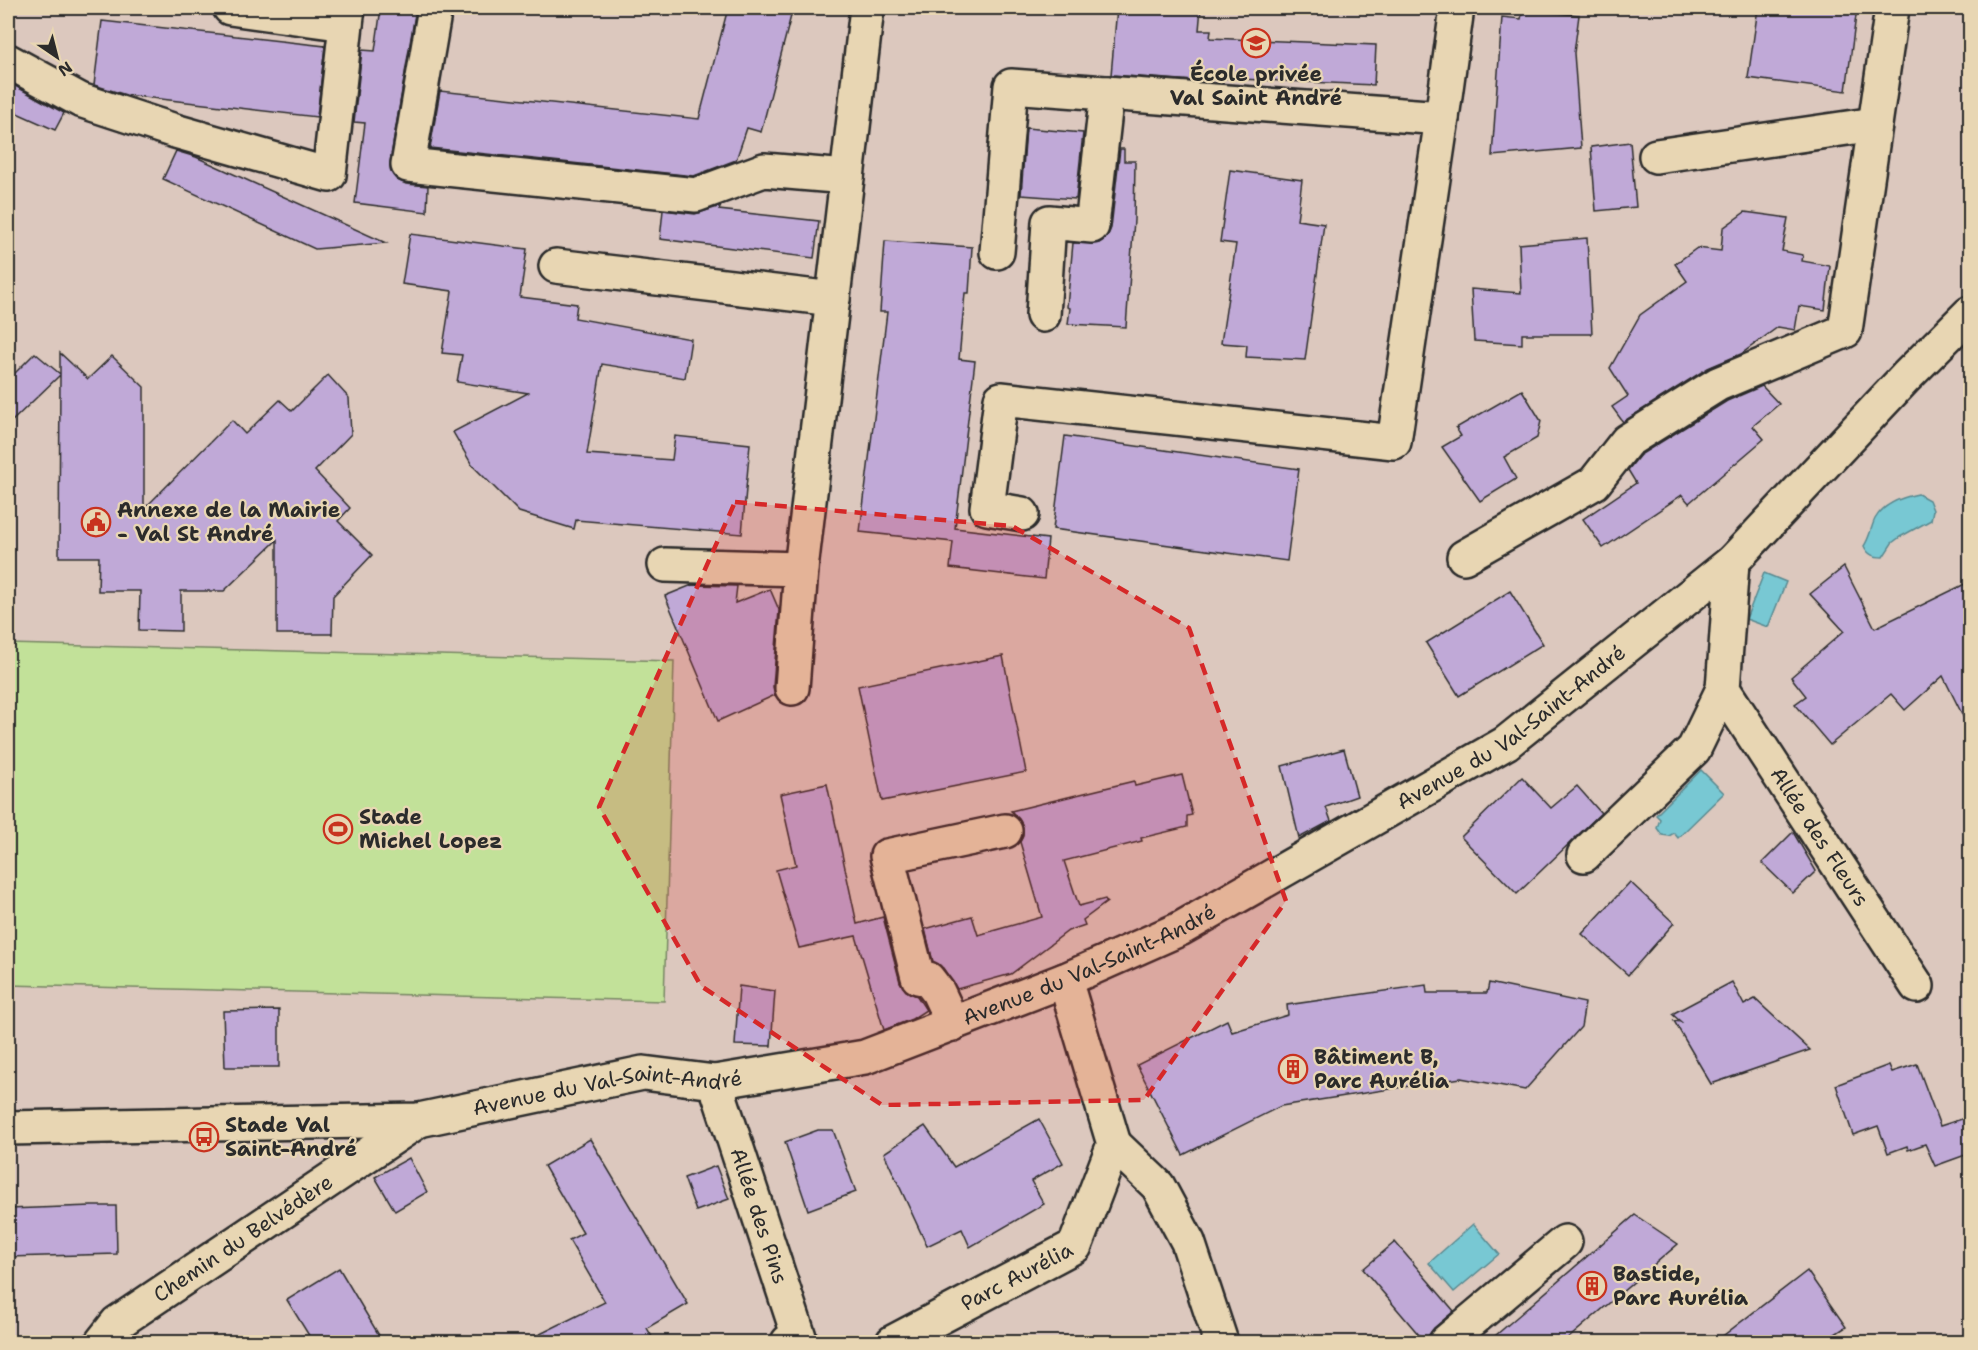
<svg xmlns="http://www.w3.org/2000/svg" width="1978" height="1350" font-family="'Shantell Sans',sans-serif">
<rect width="100%" height="100%" fill="#dcc8be"/>
<filter id="ink" filterUnits="userSpaceOnUse"><feTurbulence type="fractalNoise" baseFrequency=".0167" numOctaves="2"/><feDisplacementMap in="SourceGraphic" scale="12" xChannelSelector="R" yChannelSelector="G"/><feConvolveMatrix kernelMatrix="1 2 1 2 8 2 1 2 1" color-interpolation-filters="sRGB"/></filter>
<g filter="url(#ink)">
<polygon fill="#c2e199" stroke="#768662" stroke-width="1.5" points="8,644 674,661 664,1001 8,985"/>
<g fill="#78c8d3" stroke="#598990" stroke-width="1.5">
<path d="M 1918,494 L 1929,500 L 1933,510 L 1931,520 L 1900,537 L 1892,543 L 1883,557 C 1874,557 1868,555 1864,546 C 1870,537 1871,527 1875,519 C 1883,504 1903,497 1918,494 Z"/>
<polygon points="1764,573 1786,582 1768,627 1746,619"/>
<polygon points="1701,770 1724,793 1678,838 1674,833 1669,836 1662,835 1657,828 1660,819 1656,815"/>
<polygon points="1473,1224 1499,1254 1454,1292 1429,1263"/>
</g>
<g fill="#c0a9d7" stroke="#2b2b2b" stroke-width="1.5">
<polygon points="381,8 416,8 390,162 391,172 397,180 406,184 428,186 427,212 355,203 365,123 354,122 362,50 375,51"/>
<polygon points="728,8 793,8 761,132 747,128 736,160 694,176 430,148 440,91 699,119"/>
<polygon points="1117,8 1201,8 1199,30 1211,30 1210,38 1376,45 1374,85 1195,77 1195,81 1111,75"/>
<polygon points="1758,8 1857,8 1846,91 1748,78"/>
<polygon points="1523,10 1579,15 1574,53 1581,148 1492,156 1502,17 1521,19"/>
<polygon points="102,21 325,46 317,117 126,95 94,85"/>
<polygon points="8,82 64,113 55,130 8,109"/>
<polygon points="1026,128 1083,133 1076,199 1021,195"/>
<polygon points="1630,142 1636,207 1596,211 1591,147"/>
<polygon points="1120,149 1124,149 1124,161 1135,161 1134,220 1126,327 1068,324 1070,308 1067,307 1073,243 1099,243 1107,237 1111,228"/>
<polygon points="176,151 196,157 386,243 315,249 163,179"/>
<polygon points="1230,170 1302,180 1297,220 1324,224 1305,360 1246,357 1247,345 1221,343 1236,244 1220,242"/>
<polygon points="721,206 719,210 819,221 814,258 660,239 663,210 695,214"/>
<polygon points="1745,212 1788,218 1782,251 1803,255 1802,261 1830,266 1825,310 1799,306 1795,330 1778,327 1741,354 1708,368 1623,422 1612,407 1628,396 1610,368 1640,315 1687,281 1675,264 1697,248 1721,251 1723,228"/>
<polygon points="410,234 527,249 520,297 577,304 575,318 691,339 685,378 602,364 587,454 672,460 675,436 750,444 742,534 576,520 574,529 519,512 472,465 453,432 528,393 457,382 462,355 442,353 452,291 402,284"/>
<polygon points="1587,238 1592,334 1522,334 1522,344 1474,341 1471,289 1521,293 1519,244"/>
<polygon points="885,241 972,247 969,293 965,293 959,359 975,361 955,528 1048,539 1044,579 950,568 953,542 860,532 887,312 880,312"/>
<polygon points="35,353 60,374 60,353 88,379 112,356 144,387 144,509 232,420 245,434 280,400 292,411 328,375 349,398 351,434 315,471 350,508 338,521 372,555 333,596 332,634 277,634 277,540 224,591 181,591 181,631 139,630 140,591 98,591 99,557 59,557 60,375 8,425 8,380"/>
<polygon points="1762,386 1779,404 1753,426 1764,439 1689,503 1682,495 1603,548 1583,519 1636,483 1628,470 1640,455 1727,401"/>
<polygon points="1522,390 1541,421 1537,438 1504,457 1516,479 1480,501 1442,447 1461,436 1456,428"/>
<polygon points="1065,436 1299,469 1287,561 1053,529"/>
<polygon points="1844,567 1875,628 1971,581 1971,732 1943,676 1905,710 1891,694 1830,745 1795,704 1806,696 1791,677 1844,631 1810,594"/>
<polygon points="692,585 737,586 735,603 770,589 779,610 773,687 775,695 718,721 665,596"/>
<polygon points="1510,591 1543,644 1459,696 1426,643"/>
<polygon points="1003,656 1026,772 882,801 858,686"/>
<polygon points="1344,749 1357,796 1326,807 1331,821 1299,838 1282,766"/>
<polygon points="1182,775 1192,815 1187,816 1187,827 1141,838 1142,841 1064,861 1079,906 1105,899 1107,902 1083,920 1085,925 1068,931 1011,974 957,989 943,968 933,962 925,929 972,916 978,935 1042,917 1020,842 1023,836 1023,827 1019,819 1011,811 1134,781 1135,786"/>
<polygon points="1522,777 1551,808 1577,786 1601,813 1517,894 1461,837"/>
<polygon points="827,784 857,924 883,917 900,982 906,991 917,996 926,1010 912,1019 884,1030 856,936 799,948 776,870 796,865 780,794"/>
<polygon points="1793,832 1816,871 1793,893 1762,863"/>
<polygon points="1630,882 1674,923 1628,975 1582,934"/>
<polygon points="1732,982 1744,1005 1755,999 1810,1050 1711,1084 1674,1021 1681,1022 1672,1014"/>
<polygon points="1489,983 1585,1003 1581,1027 1525,1090 1461,1078 1281,1106 1183,1155 1137,1065 1227,1020 1232,1032 1288,1015 1287,1005 1426,985 1427,993 1487,993"/>
<polygon points="739,986 775,991 771,1046 735,1045"/>
<polygon points="279,1010 279,1067 225,1067 223,1011"/>
<polygon points="1917,1064 1940,1126 1971,1116 1971,1153 1935,1166 1925,1144 1908,1150 1907,1146 1888,1153 1878,1126 1853,1135 1836,1085 1889,1065 1892,1072"/>
<polygon points="1039,1119 1063,1163 1031,1181 1044,1204 970,1247 962,1229 927,1246 884,1153 925,1126 954,1167"/>
<polygon points="818,1130 833,1130 856,1192 808,1210 785,1142"/>
<polygon points="590,1139 688,1304 647,1328 655,1342 524,1342 605,1302 569,1240 583,1233 544,1166"/>
<polygon points="409,1158 427,1192 395,1211 375,1177"/>
<polygon points="716,1166 729,1199 696,1211 684,1178"/>
<polygon points="92,1206 116,1206 117,1254 8,1257 8,1209"/>
<polygon points="1635,1215 1678,1244 1564,1342 1488,1342"/>
<polygon points="1395,1242 1454,1311 1434,1328 1429,1335 1428,1342 1425,1342 1363,1269"/>
<polygon points="339,1268 383,1342 313,1342 287,1300"/>
<polygon points="1807,1271 1846,1327 1823,1342 1715,1342"/>
</g>
<g fill="none" stroke-linecap="round" stroke-linejoin="round">
<g stroke="#2b2b2b" stroke-width="38">
<g id="minor">
<polyline points="230,8 346,24 348,8"/>
<polyline points="435,8 408,165 696,195 764,170 847,177"/>
<polyline points="8,61 80,100 175,131 329,175 346,24"/>
<polyline points="1656,156 1875,124"/>
<polyline points="997,252 1011,86 1442,118 1457,8"/>
<polyline points="556,266 833,299"/>
<polyline points="1043,315 1049,222 1092,226 1107,93"/>
<polyline points="1022,514 987,508 1001,399 1394,442 1442,118"/>
<polyline points="1464,557 1594,483 1627,441 1718,384 1845,331 1892,8"/>
<path id="s1" d="M 1732,562 L 1723,689 L 1917,986"/>
<polyline points="665,565 801,569 867,8"/>
<polyline points="792,688 801,569"/>
<polyline points="1584,855 1694,749 1723,689"/>
<polyline points="953,1024 938,992 928,979 918,977 887,856 1005,831"/>
<path id="s2" d="M 715,1082 L 799,1337 L 788,1342"/>
<path id="s3" d="M 8,1128 L 419,1120 L 643,1073 L 715,1082 L 865,1057 L 1065,980 L 1180,929 L 1506,743 L 1732,562 L 1906,377 L 1970,313"/>
<polyline points="1114,1144 1158,1186 1188,1242 1221,1342"/>
<path id="s4" d="M 102,1342 L 117,1323 L 419,1120"/>
<path id="s5" d="M 893,1342 L 1075,1246 L 1114,1144 L 1065,980"/>
<polyline points="1446,1342 1565,1242"/>
</g>
</g>
<use href="#minor" stroke="#e8d6b3" stroke-width="33"/>
</g>
</g>
<path fill="#d62828" fill-opacity="0.2" stroke="#d62828" stroke-width="4.5" stroke-dasharray="12 8" stroke-linejoin="round" d="M 735,502 L 1012,526 L 1189,628 L 1286,901 L 1144,1100 L 882,1105 L 701,986 L 599,807 Z"/>
<defs>
<g id="school-ring" transform="scale(1.5)"><circle r="9.5" fill="#e8d6b3" stroke="#c8321e" stroke-width="1.5"/><path d="M0-5L7-2L0 1L-7-2ZM-4 1L0 2.5L4 1V4Q0 6-4 4Z" fill="#c8321e"/></g>
<g id="civic-ring" transform="scale(1.5)"><circle r="9.5" fill="#e8d6b3" stroke="#c8321e" stroke-width="1.5"/><path d="M-.6-6.5H3V-4.5H.6V-3L4-1V1h2V6H-6V1h2V-1L-.6-3ZM-1.2 2.5V6h2.4V2.5Z" fill="#c8321e"/></g>
<g id="stadium-ring" transform="scale(1.5)"><circle r="9.5" fill="#e8d6b3" stroke="#c8321e" stroke-width="1.5"/><path d="M0-5a6.5 5 0 1 0 0 10a6.5 5 0 1 0 0-10ZM-3.5-1.8h7v3.6h-7Z" fill="#c8321e"/></g>
<g id="building-ring" transform="scale(1.5)"><circle r="9.5" fill="#e8d6b3" stroke="#c8321e" stroke-width="1.5"/><path d="M-4-6H4V6H1V3H-1V6H-4ZM-2.5-4.3h1.7v1.8h-1.7ZM.8-4.3h1.7v1.8H.8ZM-2.5-1h1.7V.8h-1.7ZM.8-1h1.7V.8H.8Z" fill="#c8321e"/></g>
<g id="bus-ring" transform="scale(1.5)"><circle r="9.5" fill="#e8d6b3" stroke="#c8321e" stroke-width="1.5"/><path d="M-5-6H5V4H4V6H2V4H-2V6H-4V4H-5ZM-3.5-4V0h7V-4ZM-3.5 1.2v1.5H-2V1.2ZM2 1.2v1.5H3.5V1.2Z" fill="#c8321e"/></g>
</defs>
<g fill-rule="evenodd">
<use href="#school-ring" x="1256" y="43"/>
<use href="#civic-ring" x="96" y="522"/>
<use href="#stadium-ring" x="338" y="829"/>
<use href="#building-ring" x="1293" y="1069"/>
<use href="#bus-ring" x="204" y="1137"/>
<use href="#building-ring" x="1592" y="1286"/>
</g>
<g text-anchor="middle" dominant-baseline="central" stroke-width="4.5" stroke-linejoin="round" paint-order="stroke">
<g font-size="21" font-weight="bold" fill="#2b2b2b" stroke="#e8d6b3" text-anchor="start">
<text x="1256" y="74" text-anchor="middle">École privée<tspan x="1256" dy="24">Val Saint André</tspan></text>
<text x="117" y="510">Annexe de la Mairie<tspan x="117" dy="24">- Val St André</tspan></text>
<text x="359" y="817">Stade<tspan x="359" dy="24">Michel Lopez</tspan></text>
<text x="1314" y="1057">Bâtiment B,<tspan x="1314" dy="24">Parc Aurélia</tspan></text>
<text x="225" y="1125">Stade Val<tspan x="225" dy="24">Saint-André</tspan></text>
<text x="1613" y="1274">Bastide,<tspan x="1613" dy="24">Parc Aurélia</tspan></text>
</g>
<g font-size="21" fill="#2b2b2b" stroke="#e8d6b3">
<text stroke="none"><textPath href="#s3" startOffset="1593">Avenue du Val-Saint-André</textPath></text>
<text stroke="none"><textPath href="#s1" startOffset="304">Allée des Fleurs</textPath></text>
<text stroke="none"><textPath href="#s3" startOffset="1107">Avenue du Val-Saint-André</textPath></text>
<text stroke="none"><textPath href="#s3" startOffset="603">Avenue du Val-Saint-André</textPath></text>
<text stroke="none"><textPath href="#s2" startOffset="141">Allée des Pins</textPath></text>
<text stroke="none"><textPath href="#s4" startOffset="176">Chemin du Belvédère</textPath></text>
<text stroke="none"><textPath href="#s5" startOffset="140">Parc Aurélia</textPath></text>
</g>
</g>
<rect width="1978" height="1350" fill="none" stroke="#e8d6b3" stroke-width="30"/>
<rect x="15" y="15" width="1948" height="1320" fill="none" stroke="#2b2b2b" stroke-width="2" filter="url(#ink)"/>
<g transform="translate(57 57) rotate(145)" stroke="#e8d6b3" stroke-width="4.5" paint-order="stroke">
<path d="M0-4.5L10 22L0 15L-10 22Z" fill="#2b2b2b"/>
<text y="-9" font-size="16" font-weight="bold" text-anchor="middle" fill="#2b2b2b">N</text>
</g>
</svg>
